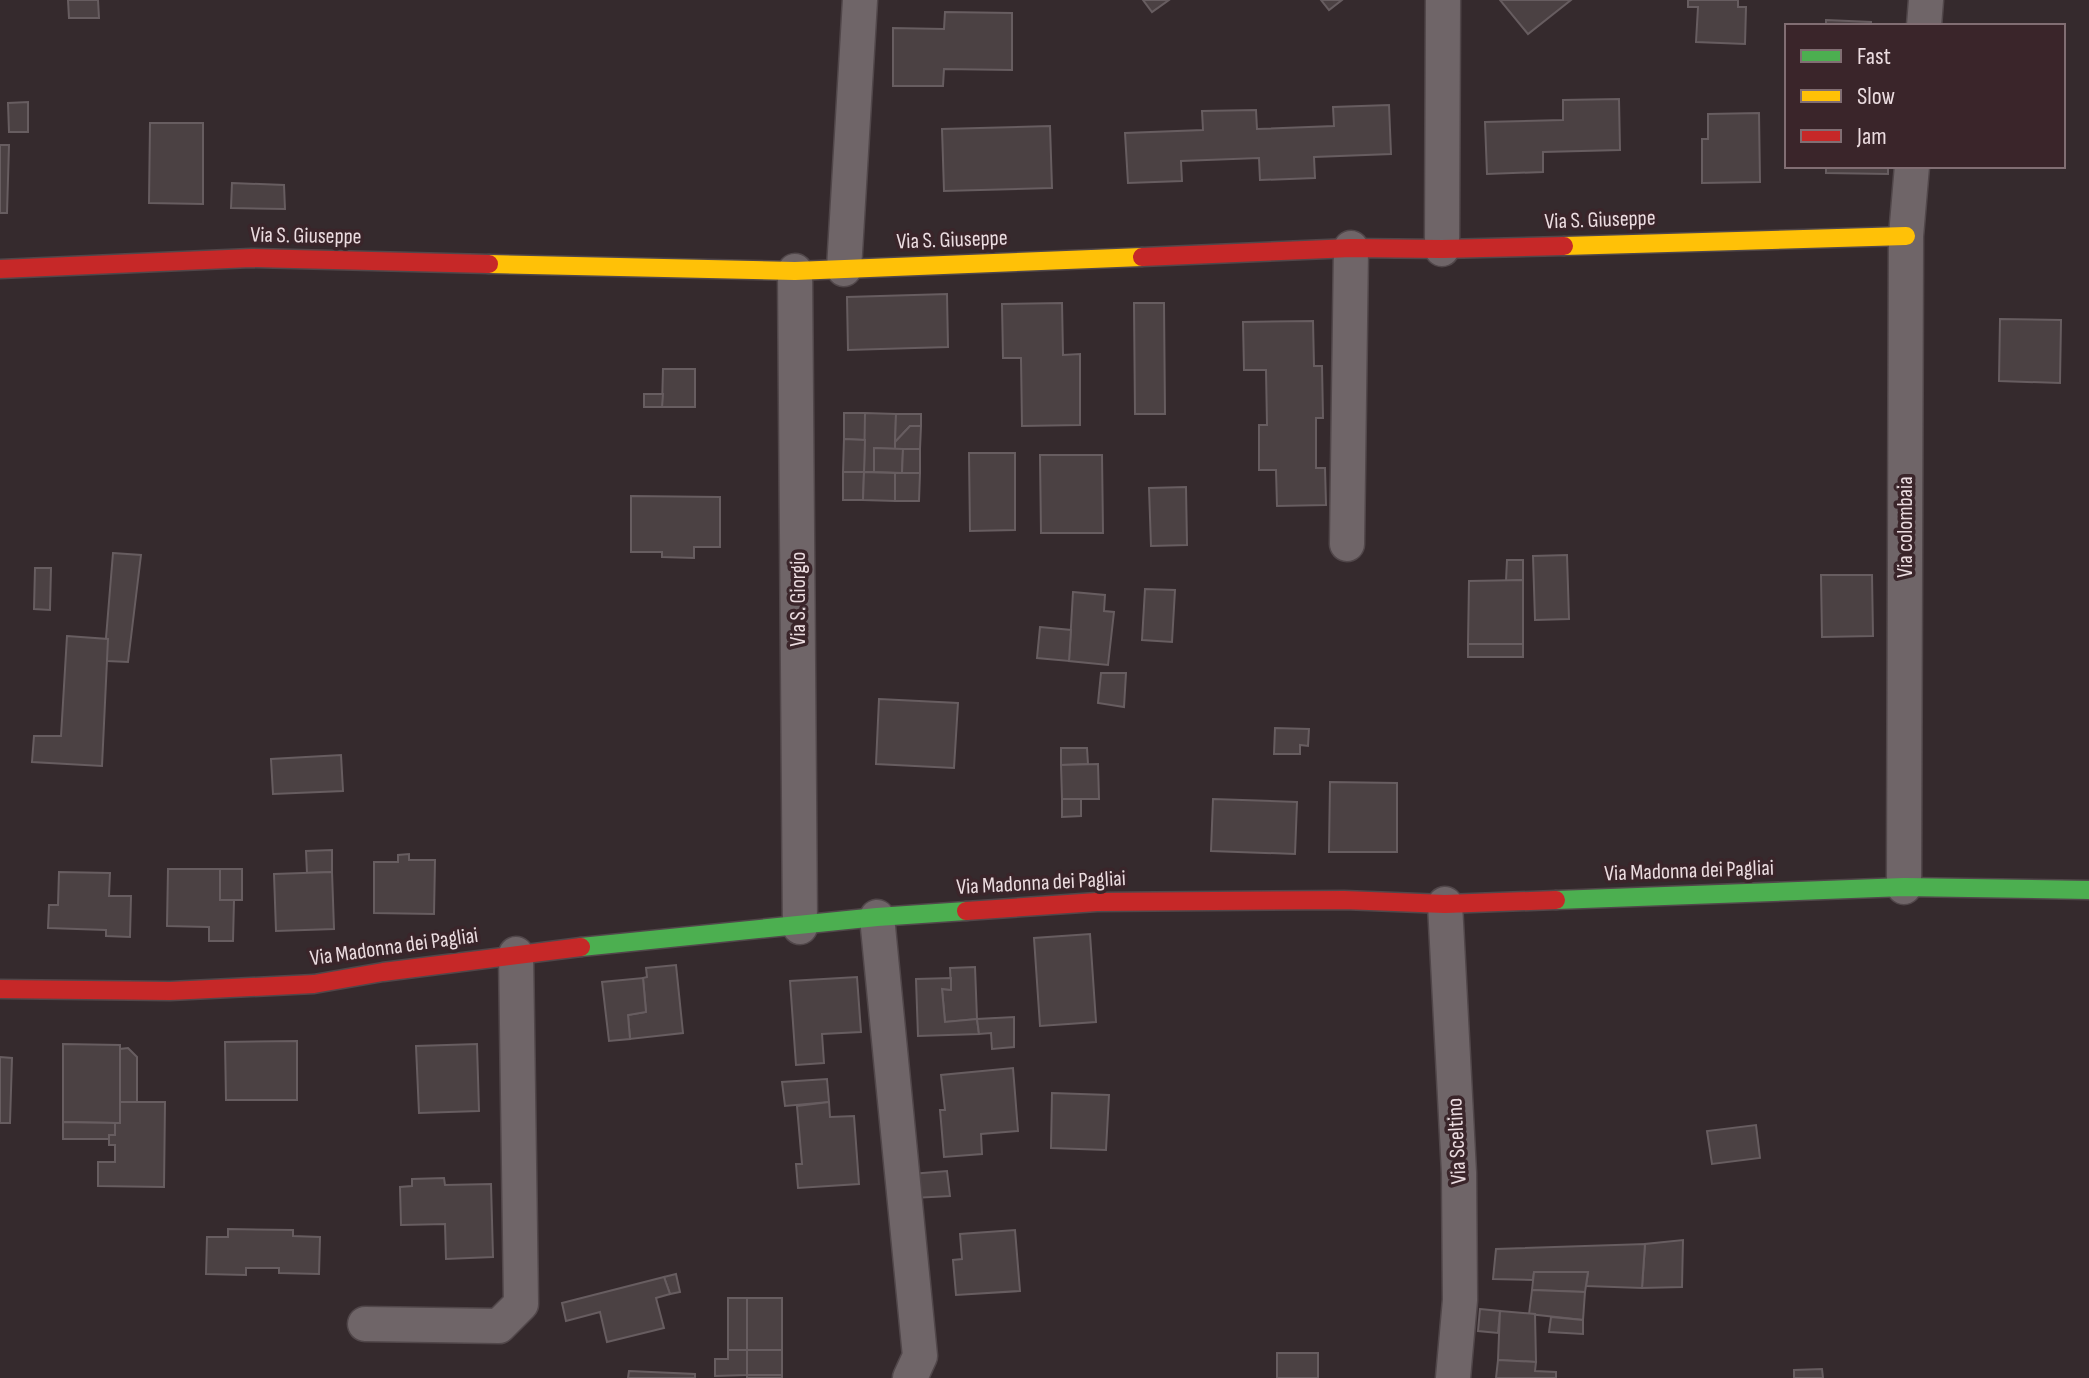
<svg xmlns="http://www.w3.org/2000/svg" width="2089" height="1378" font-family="'Sofia Sans Condensed',sans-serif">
<rect width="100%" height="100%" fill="#352a2d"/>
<g fill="#4b4143" stroke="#675d60" stroke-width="2">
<polygon points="68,0 98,0 99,18 69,18"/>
<polygon points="1143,0 1169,0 1152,12"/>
<polygon points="1321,0 1342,0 1329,10"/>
<polygon points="1500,0 1571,0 1528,34"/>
<polygon points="1688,0 1738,0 1738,7 1746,7 1745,44 1696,42 1698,7 1688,7"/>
<polygon points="945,12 1012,13 1012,70 944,69 943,86 893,86 893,28 944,29"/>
<polygon points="1826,20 1871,22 1871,26 1826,26"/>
<polygon points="1619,99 1620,150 1543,152 1543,172 1487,174 1485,122 1563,120 1563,100"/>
<polygon points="28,102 28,132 9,132 8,103"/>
<polygon points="1389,105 1391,154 1314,157 1315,178 1260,180 1259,158 1181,161 1182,181 1128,183 1125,133 1203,130 1202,111 1256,110 1257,129 1334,126 1333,107"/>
<polygon points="1759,113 1760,182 1702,183 1702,139 1708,139 1708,114"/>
<polygon points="150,123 203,123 203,204 149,203"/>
<polygon points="1050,126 1052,188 944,191 942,129"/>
<polygon points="0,145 9,145 7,213 0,213"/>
<polygon points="1826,166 1888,166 1888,174 1826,173"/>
<polygon points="232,183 284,185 285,209 231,208"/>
<polygon points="947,294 948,347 848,350 847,297"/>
<polygon points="1062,303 1063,355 1080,354 1080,425 1022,426 1021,358 1003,358 1002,304"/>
<polygon points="1134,303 1164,303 1165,414 1135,414"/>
<polygon points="2000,319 2061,320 2060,383 1999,381"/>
<polygon points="1313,321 1314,366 1322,366 1323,418 1316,418 1316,468 1325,468 1326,505 1277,506 1276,470 1259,470 1259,425 1267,425 1266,370 1244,370 1243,322"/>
<polygon points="663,369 695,369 695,407 662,407"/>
<polygon points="644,394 663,394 662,407 644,407"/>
<polygon points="844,413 865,413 865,440 844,439"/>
<polygon points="865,413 896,414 895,449 874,448 874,472 864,472"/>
<polygon points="896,414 921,414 921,426 910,426 895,442"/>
<polygon points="910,426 921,426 920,449 895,449 895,442"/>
<polygon points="844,439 865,440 864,472 843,472"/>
<polygon points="874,448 903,449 902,473 874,472"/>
<polygon points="903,449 920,449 920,473 902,473"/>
<polygon points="969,453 1015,453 1015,530 970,531"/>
<polygon points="1040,455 1102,455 1103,533 1041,533"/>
<polygon points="843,472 864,472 863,500 843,500"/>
<polygon points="864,472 895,473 895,501 863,500"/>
<polygon points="895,473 920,473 919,501 895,501"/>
<polygon points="1186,487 1187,545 1151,546 1149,488"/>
<polygon points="631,496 720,497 720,547 694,547 694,558 662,557 662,552 631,552"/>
<polygon points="113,553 141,555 128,662 107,661 106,638"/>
<polygon points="1567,555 1569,619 1535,620 1533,556"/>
<polygon points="1507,560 1523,560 1523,580 1506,581"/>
<polygon points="35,568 51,568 50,610 34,609"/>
<polygon points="1821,575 1872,575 1873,636 1822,637"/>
<polygon points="1523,580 1523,644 1468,644 1469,581"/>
<polygon points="1145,589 1175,590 1172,642 1142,640"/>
<polygon points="1073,592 1105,595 1104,611 1114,612 1108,665 1069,661"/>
<polygon points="1040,627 1071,630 1069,661 1037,658"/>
<polygon points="67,636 108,639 102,766 32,762 34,736 61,736"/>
<rect x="1468" y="644" width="55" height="13"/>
<polygon points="1101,673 1126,673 1124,707 1098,703"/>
<polygon points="879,699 958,703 954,768 876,764"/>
<polygon points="1275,728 1309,729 1308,746 1300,745 1300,754 1274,754"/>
<polygon points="1061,748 1087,748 1088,764 1061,765"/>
<polygon points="341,755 343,791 273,794 271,759"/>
<polygon points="1098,764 1099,799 1062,799 1061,765"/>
<polygon points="1330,782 1397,783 1397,852 1329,852"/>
<polygon points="1062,799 1081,799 1081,816 1062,817"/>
<polygon points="1213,799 1297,802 1295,854 1211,851"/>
<polygon points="332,850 332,872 307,873 306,851"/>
<polygon points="409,854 409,860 435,860 434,914 374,913 374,862 398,862 398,855"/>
<polygon points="168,869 220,869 220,900 234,900 233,941 209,941 209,927 167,926"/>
<rect x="220" y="869" width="22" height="31"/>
<polygon points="59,872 110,873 109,896 131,896 130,937 106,936 106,930 48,928 49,905 58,905"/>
<polygon points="332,872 334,929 276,931 274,874"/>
<polygon points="1090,934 1096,1022 1040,1026 1034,938"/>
<polygon points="676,965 683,1033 630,1039 628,1015 646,1012 643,978 647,977 646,968"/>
<polygon points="975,967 977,1019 945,1022 942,989 951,990 950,968"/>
<polygon points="857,977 861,1032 822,1034 824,1063 796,1065 790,981"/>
<polygon points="643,978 646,1012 628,1015 630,1039 609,1041 602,982"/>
<polygon points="951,978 951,990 942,989 945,1022 977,1019 979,1034 918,1036 916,979"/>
<polygon points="1014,1017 1014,1047 992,1049 991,1033 979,1034 977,1019"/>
<polygon points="297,1041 297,1100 226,1100 225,1042"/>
<polygon points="63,1044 120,1045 120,1123 63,1122"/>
<polygon points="477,1044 479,1111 419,1113 416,1046"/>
<polygon points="128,1048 137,1057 137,1102 120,1102 120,1049"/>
<polygon points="0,1057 12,1058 10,1123 0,1123"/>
<polygon points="1013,1068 1018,1131 981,1134 982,1154 944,1157 940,1110 945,1110 941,1075"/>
<polygon points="827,1079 829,1102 785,1106 782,1082"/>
<polygon points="1052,1093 1109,1095 1106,1150 1051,1148"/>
<polygon points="120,1102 165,1102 164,1187 98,1186 98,1162 115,1162 115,1145 109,1145 109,1135 115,1135 115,1123 120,1123"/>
<polygon points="829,1102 830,1117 854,1116 859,1184 798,1188 796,1164 802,1164 797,1106"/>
<polygon points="63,1122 115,1123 115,1135 109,1135 109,1139 63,1139"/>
<polygon points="1756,1125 1760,1158 1712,1164 1707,1131"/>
<polygon points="947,1171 950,1196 913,1198 911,1174"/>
<polygon points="444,1178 445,1185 491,1184 493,1257 446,1259 445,1224 401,1225 400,1187 412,1186 412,1179"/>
<polygon points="228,1229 293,1230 293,1236 320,1237 319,1274 279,1273 279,1268 246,1268 246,1275 206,1274 207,1237 228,1237"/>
<polygon points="1015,1230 1020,1291 956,1295 953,1260 962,1259 960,1234"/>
<polygon points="1683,1240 1682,1287 1642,1288 1645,1244"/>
<polygon points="1645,1244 1642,1288 1586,1286 1588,1272 1534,1272 1533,1280 1493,1279 1496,1249"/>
<polygon points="1534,1272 1588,1272 1585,1292 1532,1290"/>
<polygon points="676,1274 680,1292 670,1294 664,1277"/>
<polygon points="664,1277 670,1294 656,1298 664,1328 607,1342 600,1312 566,1321 562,1303"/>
<polygon points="1532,1290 1585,1292 1583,1320 1529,1314"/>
<rect x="728" y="1298" width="19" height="52"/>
<rect x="747" y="1298" width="35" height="52"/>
<polygon points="1480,1309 1500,1311 1498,1333 1478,1331"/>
<polygon points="1500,1311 1535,1314 1536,1362 1498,1360"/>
<polygon points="1551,1317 1583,1320 1583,1334 1549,1332"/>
<polygon points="728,1350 747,1350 747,1375 715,1376 715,1359 728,1359"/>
<rect x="747" y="1350" width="35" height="25"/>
<rect x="1277" y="1353" width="41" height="25"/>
<polygon points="1498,1360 1536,1362 1535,1371 1556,1372 1556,1378 1496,1378"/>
<polygon points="1822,1369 1823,1378 1794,1378 1794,1370"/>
<polygon points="629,1371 695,1374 695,1378 628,1378"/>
<rect x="747" y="1375" width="35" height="3"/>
</g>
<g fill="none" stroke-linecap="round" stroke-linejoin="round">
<g stroke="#51474a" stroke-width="37">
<g id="street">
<polyline points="1924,26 1926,0"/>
<polyline points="1442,249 1443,0"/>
<polyline points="844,269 860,0"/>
<polyline points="795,271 800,927"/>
<polyline points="1347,544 1351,248"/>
<polyline points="1904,887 1906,236 1912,166"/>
<polyline points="1445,904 1459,1173 1460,1300 1453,1378"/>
<polyline points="877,917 920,1356 910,1378"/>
<polyline points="365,1324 499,1326 521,1304 516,954"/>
</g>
</g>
<g stroke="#51474a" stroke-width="21">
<g id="fast">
<polyline points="1556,900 1904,887 2089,890"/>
<polyline points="581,947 877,917 966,911"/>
</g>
</g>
<g stroke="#51474a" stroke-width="21">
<g id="slow">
<polyline points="1564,246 1906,236"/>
<polyline points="489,264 795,271 1142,257"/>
</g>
</g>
<g stroke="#51474a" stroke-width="21">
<g id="jam">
<polyline points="1142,257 1351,248 1442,249 1564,246"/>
<polyline points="0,269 251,258 489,264"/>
<polyline points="966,911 1097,902 1344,900 1445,904 1556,900"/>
<polyline points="0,989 170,991 314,984 383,972 581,947"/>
</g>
</g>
<use href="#street" stroke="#6f6568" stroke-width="34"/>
<use href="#fast" stroke="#4caf50" stroke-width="18"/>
<use href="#slow" stroke="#ffc107" stroke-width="18"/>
<use href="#jam" stroke="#c62828" stroke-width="18"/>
</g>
<g text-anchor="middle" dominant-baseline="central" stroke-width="7" stroke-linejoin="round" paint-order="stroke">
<g font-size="22" fill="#ebdce0" stroke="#3a252a">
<text transform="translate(1600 220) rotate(-2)">Via S. Giuseppe</text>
<text transform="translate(306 236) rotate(1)">Via S. Giuseppe</text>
<text transform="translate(952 240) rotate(-2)">Via S. Giuseppe</text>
<text transform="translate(1905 527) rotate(-90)">Via colombaia</text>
<text transform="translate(798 599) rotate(-90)">Via S. Giorgio</text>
<text transform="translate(1689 871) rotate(-2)">Via Madonna dei Pagliai</text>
<text transform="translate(1041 883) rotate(-3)">Via Madonna dei Pagliai</text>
<text transform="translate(394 947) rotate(-8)">Via Madonna dei Pagliai</text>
<text transform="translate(1457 1141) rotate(-93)">Via Sceltino</text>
</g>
</g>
<rect x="1785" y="24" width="280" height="144" fill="#3a252a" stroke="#816e73" stroke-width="2"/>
<rect x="1801" y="50" width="40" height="12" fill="#4caf50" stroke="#816e73" stroke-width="2"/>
<text x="1857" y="64" font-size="24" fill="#ebdce0">Fast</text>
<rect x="1801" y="90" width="40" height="12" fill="#ffc107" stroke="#816e73" stroke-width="2"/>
<text x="1857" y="104" font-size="24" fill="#ebdce0">Slow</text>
<rect x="1801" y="130" width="40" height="12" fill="#c62828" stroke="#816e73" stroke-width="2"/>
<text x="1857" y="144" font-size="24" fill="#ebdce0">Jam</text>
</svg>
